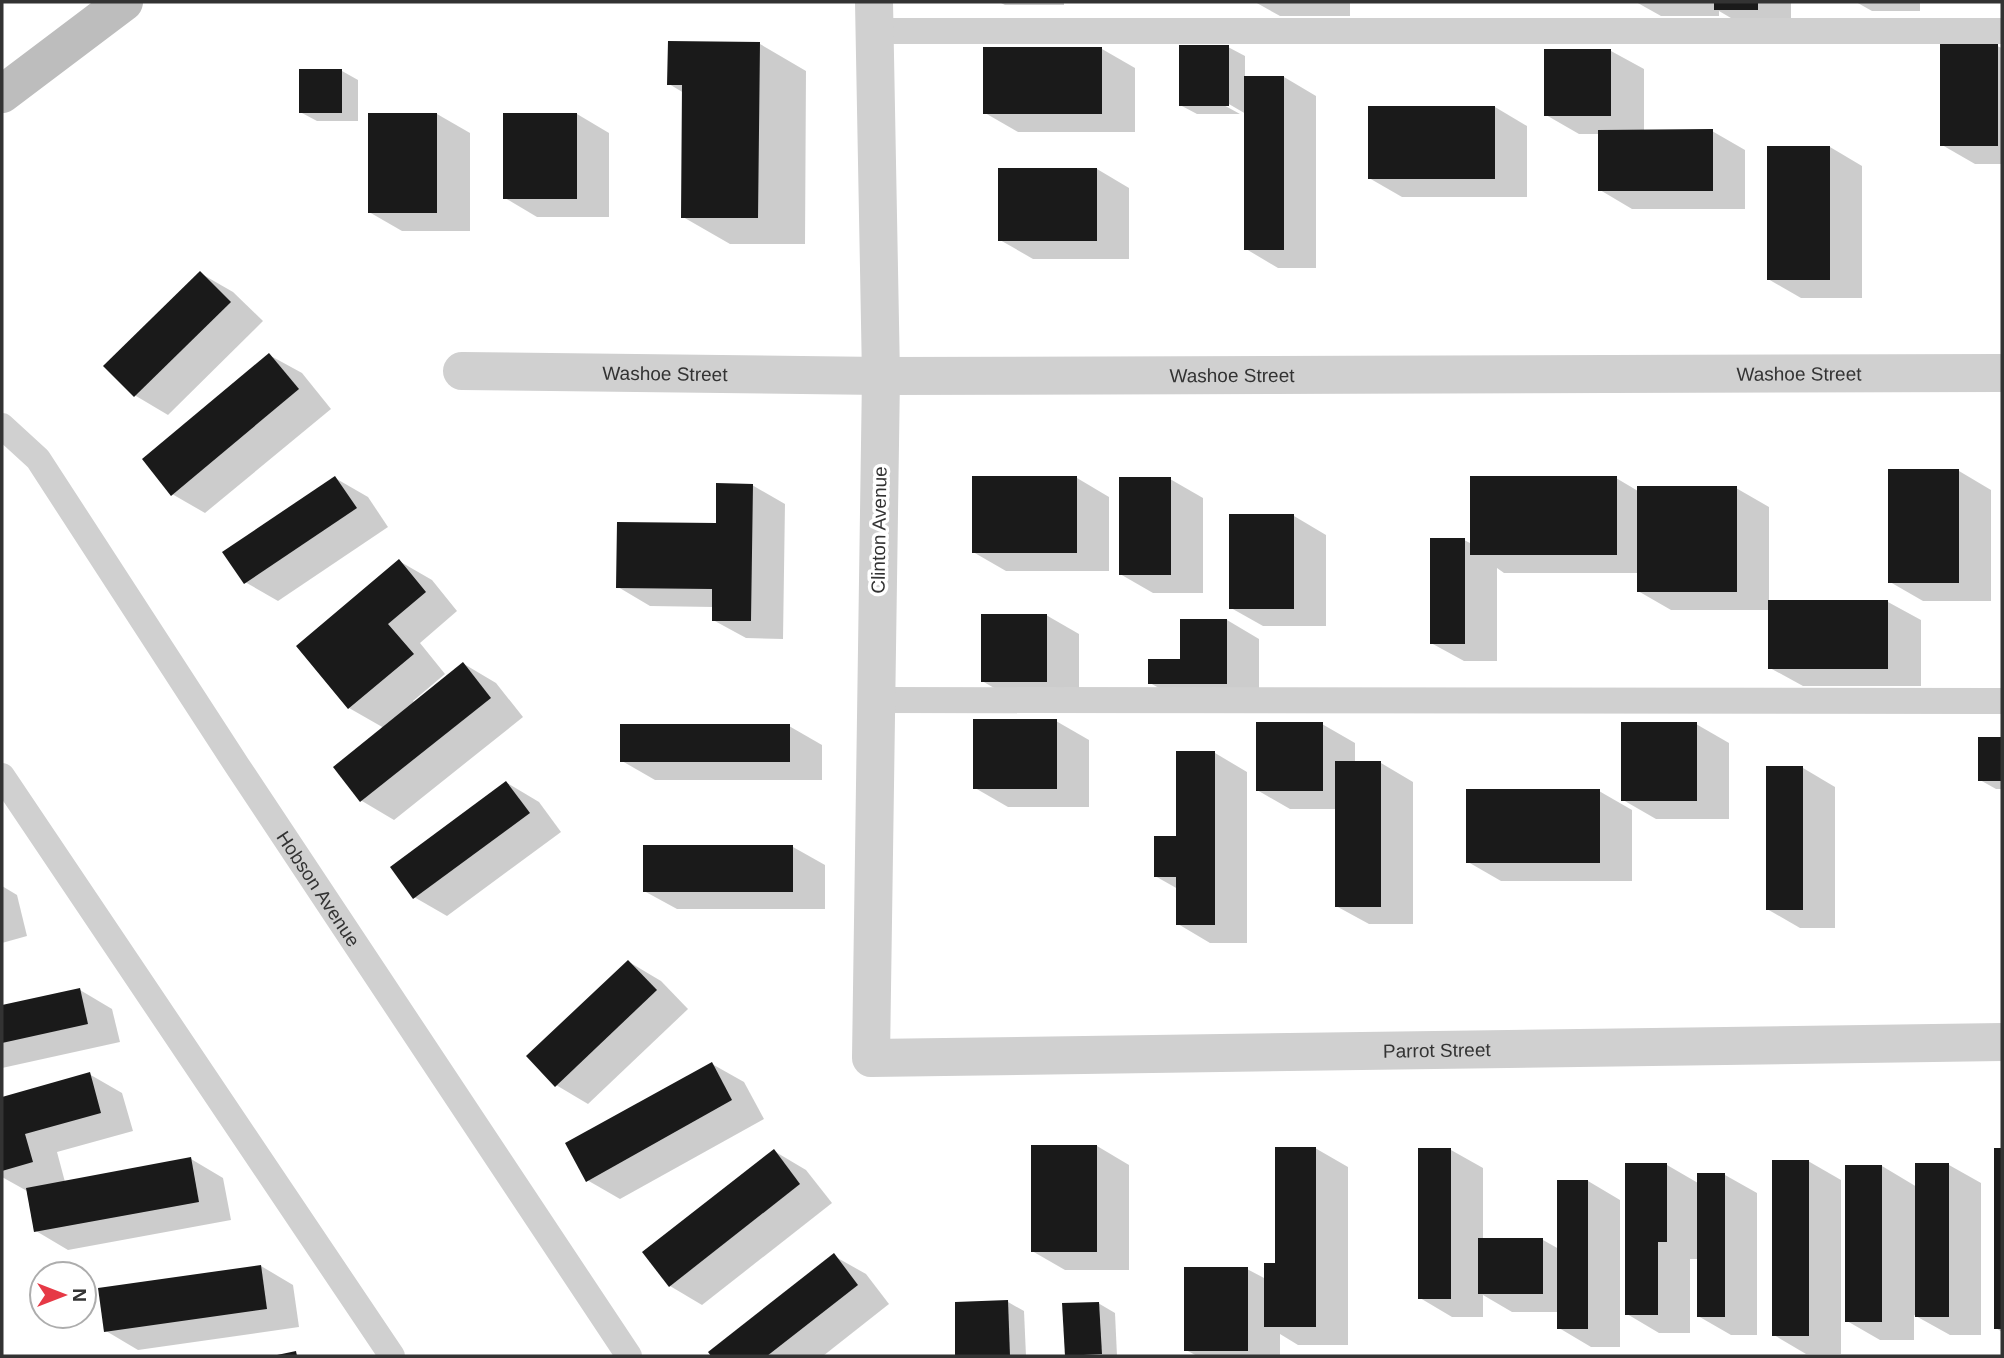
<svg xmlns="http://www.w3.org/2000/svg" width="2004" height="1358" font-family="Helvetica,sans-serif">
<rect width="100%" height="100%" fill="#fff"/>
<g fill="#0003">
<polygon points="999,2 1064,2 1064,5 1005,5"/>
<polygon points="1255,2 1350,2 1350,16 1280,16"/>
<polygon points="1636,2 1791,2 1791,28 1748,28 1719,11 1719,16 1661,16"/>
<polygon points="1856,2 1920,2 1920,11 1872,11"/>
<polygon points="760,44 806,71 805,244 730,244 683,217 684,93 669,84"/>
<polygon points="1997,46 2002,48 2002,164 1975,164 1942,145"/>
<polygon points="1228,47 1245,56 1245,77 1284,77 1316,96 1316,268 1278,268 1246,249 1246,114 1222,100 1220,103 1240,114 1197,114 1180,105"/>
<polygon points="1102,49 1135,68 1135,132 1018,132 985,113"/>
<polygon points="1546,51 1611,51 1644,69 1644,132 1712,131 1745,150 1745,209 1632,209 1600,190 1600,134 1579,134 1546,115"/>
<polygon points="342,71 358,80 358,121 317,121 300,112"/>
<polygon points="1495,107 1527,126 1527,197 1402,197 1369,178"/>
<polygon points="437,114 470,133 470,231 402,231 369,212"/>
<polygon points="577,114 609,133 609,217 537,217 505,198"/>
<polygon points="1830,147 1862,166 1862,298 1801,298 1768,279"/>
<polygon points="1097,169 1129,188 1129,259 1033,259 1000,240"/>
<polygon points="200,273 233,292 263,321 168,415 136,396 106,366"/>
<polygon points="269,355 302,373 331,409 205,513 172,494"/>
<polygon points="1959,471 1991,490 1991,601 1923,601 1890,582"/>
<polygon points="335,478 368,497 388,527 278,601 245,582"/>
<polygon points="1077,478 1109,497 1109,571 1006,571 973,552"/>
<polygon points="1616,478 1638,491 1736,488 1769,507 1769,602 1888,602 1921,620 1921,686 1803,686 1770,668 1770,610 1671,610 1638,591 1638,573 1504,573 1497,568 1497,661 1464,661 1431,643 1464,540 1472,544"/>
<polygon points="1170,479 1203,498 1203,593 1153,593 1120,574"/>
<polygon points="752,485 785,504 783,639 746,638 713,620 713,607 650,606 618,587 718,525"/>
<polygon points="1294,516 1326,535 1326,626 1263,626 1231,608"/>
<polygon points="399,561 432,580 457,611 420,643 445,674 413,701 415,703 464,664 496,683 523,717 394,820 362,801 335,767 384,728 349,708"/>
<polygon points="1046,615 1079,634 1079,700 1015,700 982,681"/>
<polygon points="1227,620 1259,639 1259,701 1182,701 1150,683 1182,660"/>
<polygon points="1056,721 1089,740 1089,807 1008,807 975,788"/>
<polygon points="1322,724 1355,743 1355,763 1381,763 1413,782 1413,924 1369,924 1336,906 1336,809 1290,809 1257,790"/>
<polygon points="1696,724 1729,743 1729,819 1656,819 1623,800"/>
<polygon points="789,726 822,745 822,780 655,780 622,761"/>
<polygon points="1980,739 2002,739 2002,789 1996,789 1980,780"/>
<polygon points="1215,753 1247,772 1247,943 1210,943 1178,924 1178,889 1155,876 1178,838"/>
<polygon points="1803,768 1835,787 1835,928 1800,928 1767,909"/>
<polygon points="507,783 539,802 561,832 447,916 414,897"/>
<polygon points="1599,791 1632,810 1632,881 1501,881 1468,862"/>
<polygon points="793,847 825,865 825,909 677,909 644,891"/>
<polygon points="2,886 17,895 27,936 2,943"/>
<polygon points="629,962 661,981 688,1009 588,1104 556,1085"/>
<polygon points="80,990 112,1009 120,1042 2,1068 2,1007"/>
<polygon points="712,1064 744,1082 764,1119 620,1199 587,1180"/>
<polygon points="89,1074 122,1093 133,1131 57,1152 65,1182 191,1159 223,1178 231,1220 68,1250 36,1231 27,1191 2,1177 2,1099"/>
<polygon points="1097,1146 1129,1165 1129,1270 1065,1270 1032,1251"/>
<polygon points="1315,1148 1348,1167 1348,1345 1298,1345 1280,1334 1280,1356 1197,1356 1186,1350 1247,1269 1266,1279 1277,1265"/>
<polygon points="1451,1150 1483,1168 1483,1240 1543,1240 1559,1249 1588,1181 1620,1200 1620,1347 1591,1347 1559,1328 1559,1312 1512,1312 1483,1295 1483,1317 1452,1317 1420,1298"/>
<polygon points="1996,1150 2002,1150 2002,1332 1996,1328"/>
<polygon points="774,1151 806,1170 832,1203 702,1305 670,1286"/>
<polygon points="1808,1161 1841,1180 1841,1354 1806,1354 1774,1335"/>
<polygon points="1667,1165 1698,1183 1725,1175 1757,1193 1757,1335 1731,1335 1698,1316 1698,1259 1690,1259 1690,1333 1659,1333 1627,1314"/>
<polygon points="1949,1165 1981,1183 1981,1335 1950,1335 1914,1315 1914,1340 1880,1340 1847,1321 1882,1166 1917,1187"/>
<polygon points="834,1256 866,1274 889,1304 823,1356 714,1356 711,1352"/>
<polygon points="261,1266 293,1285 299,1327 138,1350 106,1331"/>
<polygon points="1008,1302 1024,1311 1026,1356 957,1356 956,1304"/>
<polygon points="1098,1303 1115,1313 1117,1356 1066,1355"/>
</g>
<g fill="#1a1a1a">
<rect x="1714" y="2" width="44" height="8"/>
<polygon points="668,41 760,42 758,218 681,218 682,85 667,85"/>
<rect x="1940" y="44" width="58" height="102"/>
<rect x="1179" y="45" width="50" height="61"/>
<rect x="983" y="47" width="119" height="67"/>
<rect x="1544" y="49" width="67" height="67"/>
<rect x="299" y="69" width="43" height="44"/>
<rect x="1244" y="76" width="40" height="174"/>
<rect x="1368" y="106" width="127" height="73"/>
<rect x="368" y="113" width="69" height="100"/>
<rect x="503" y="113" width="74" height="86"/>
<polygon points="1713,129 1713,191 1598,191 1598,130"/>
<rect x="1767" y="146" width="63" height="134"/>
<rect x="998" y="168" width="99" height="73"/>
<polygon points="200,271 231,302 134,397 103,366"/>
<polygon points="269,353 299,389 171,496 142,459"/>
<rect x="1888" y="469" width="71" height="114"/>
<polygon points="335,476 357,508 244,584 222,552"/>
<rect x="972" y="476" width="105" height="77"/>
<rect x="1470" y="476" width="147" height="79"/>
<rect x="1119" y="477" width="52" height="98"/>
<polygon points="716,483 753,484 751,621 712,621 712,589 616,588 617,522 716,523"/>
<rect x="1637" y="486" width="100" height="106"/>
<rect x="1229" y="514" width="65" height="95"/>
<rect x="1430" y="538" width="35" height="106"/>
<polygon points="399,559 426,592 388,624 414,654 348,709 296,646"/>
<rect x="1768" y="600" width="120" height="69"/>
<rect x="981" y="614" width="66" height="68"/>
<polygon points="1180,619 1227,619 1227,684 1148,684 1148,659 1180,659"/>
<polygon points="463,662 491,698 360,802 333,767"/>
<rect x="973" y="719" width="84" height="70"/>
<rect x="1256" y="722" width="67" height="69"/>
<rect x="1621" y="722" width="76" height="79"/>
<rect x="620" y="724" width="170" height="38"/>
<rect x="1978" y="737" width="24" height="44"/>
<polygon points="1176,751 1215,751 1215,925 1176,925 1176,877 1154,877 1154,836 1176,836"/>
<rect x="1335" y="761" width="46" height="146"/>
<rect x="1766" y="766" width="37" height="144"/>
<polygon points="506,781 530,813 413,899 390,867"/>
<rect x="1466" y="789" width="134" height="74"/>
<rect x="643" y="845" width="150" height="47"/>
<polygon points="628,960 657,990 555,1087 526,1056"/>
<polygon points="80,988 88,1024 2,1043 2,1005"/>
<polygon points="712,1062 732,1100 586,1182 565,1143"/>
<polygon points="90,1072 101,1113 25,1134 33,1162 2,1171 2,1097"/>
<rect x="1031" y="1145" width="66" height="107"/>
<polygon points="1275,1147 1316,1147 1316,1327 1264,1327 1264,1263 1275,1263"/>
<rect x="1418" y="1148" width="33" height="151"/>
<rect x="1994" y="1148" width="8" height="181"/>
<polygon points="774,1149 800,1184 669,1287 642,1252"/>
<polygon points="191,1157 199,1202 34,1232 26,1188"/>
<rect x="1772" y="1160" width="37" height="176"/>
<polygon points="1625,1163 1667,1163 1667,1242 1658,1242 1658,1315 1625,1315"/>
<rect x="1915" y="1163" width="34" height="154"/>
<rect x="1845" y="1165" width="37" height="157"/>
<rect x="1697" y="1173" width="28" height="144"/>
<rect x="1557" y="1180" width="31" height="149"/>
<rect x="1478" y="1238" width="65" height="56"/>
<polygon points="834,1253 858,1285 767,1356 711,1356 708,1352"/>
<polygon points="261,1265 267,1309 104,1332 98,1288"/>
<rect x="1184" y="1267" width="64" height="84"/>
<polygon points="1008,1300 1010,1356 955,1356 955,1302"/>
<polygon points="1099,1302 1102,1354 1065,1356 1062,1303"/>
<polygon points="296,1351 297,1356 277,1356 277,1355"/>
</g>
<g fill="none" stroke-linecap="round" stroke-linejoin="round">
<g stroke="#d0d0d0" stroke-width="26">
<polyline points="875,31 2002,31"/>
<path id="s1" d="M 2,426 L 38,459 L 238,767 L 629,1356"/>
<polyline points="877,700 2002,701"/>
<polyline points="2,776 392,1356"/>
</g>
<g stroke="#d0d0d0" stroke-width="38">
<path id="s2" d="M 874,2 L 881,376 L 871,1058 L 2002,1042"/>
<path id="s3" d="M 462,371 L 881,376 L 2002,373"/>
</g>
<polyline stroke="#bdbdbd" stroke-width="38" points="2,94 124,2"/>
</g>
<g text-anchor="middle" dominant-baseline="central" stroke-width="7" stroke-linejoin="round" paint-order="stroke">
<g font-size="19" fill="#333" stroke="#fff">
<text stroke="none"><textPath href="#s3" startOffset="203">Washoe Street</textPath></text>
<text stroke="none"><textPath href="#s3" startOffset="1337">Washoe Street</textPath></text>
<text stroke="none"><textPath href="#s3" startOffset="770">Washoe Street</textPath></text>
<text transform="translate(879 530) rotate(-89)">Clinton Avenue</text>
<text stroke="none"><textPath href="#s1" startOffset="562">Hobson Avenue</textPath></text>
<text stroke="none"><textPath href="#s2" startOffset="1622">Parrot Street</textPath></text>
</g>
</g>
<rect width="2004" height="1358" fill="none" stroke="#333333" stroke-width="7"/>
<g transform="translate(63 1295) rotate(90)"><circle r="33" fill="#ffffff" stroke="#adadad" stroke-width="2"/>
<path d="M0-5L12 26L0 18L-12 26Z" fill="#e63946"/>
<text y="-10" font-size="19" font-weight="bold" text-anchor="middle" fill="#333333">N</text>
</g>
</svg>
